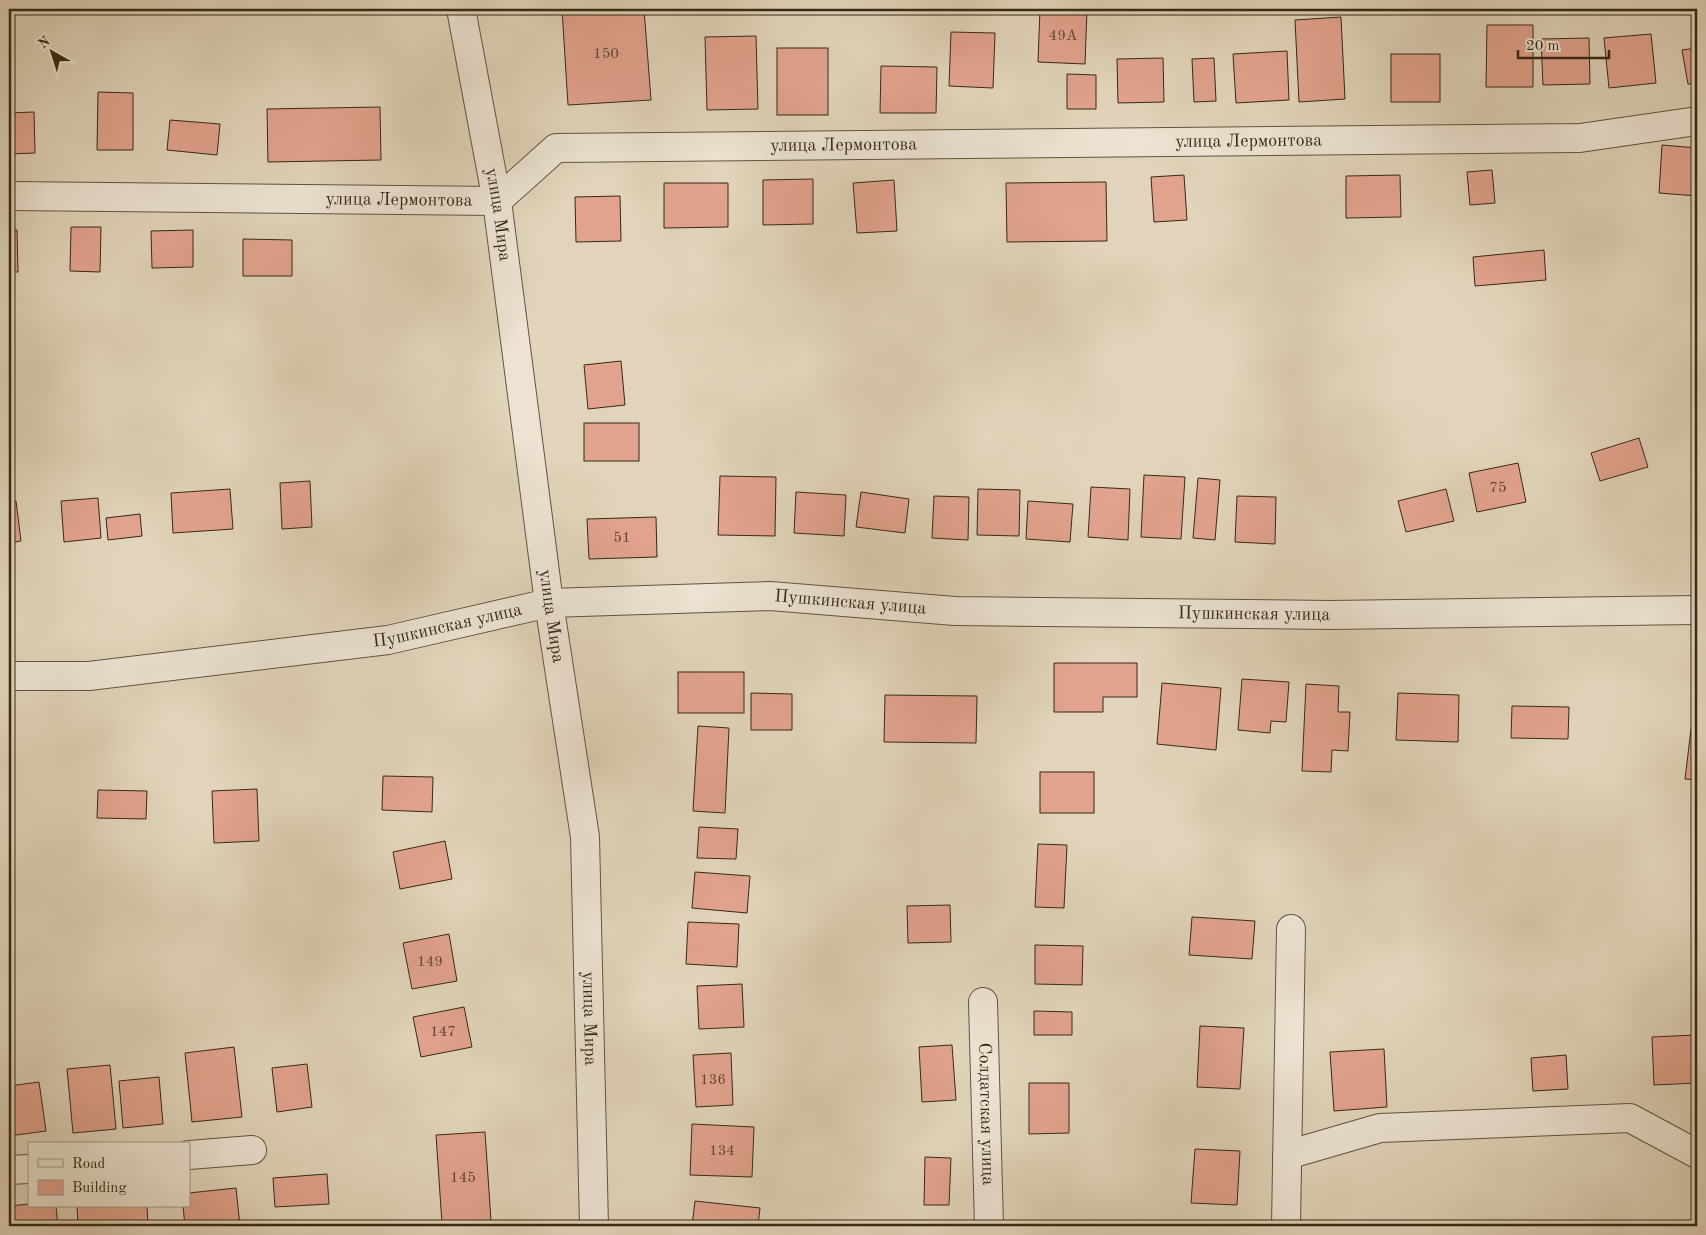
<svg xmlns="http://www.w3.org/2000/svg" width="1706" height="1235" font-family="'Old Standard TT',serif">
<rect width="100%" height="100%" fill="#e1d4ba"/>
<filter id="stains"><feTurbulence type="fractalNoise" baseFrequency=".004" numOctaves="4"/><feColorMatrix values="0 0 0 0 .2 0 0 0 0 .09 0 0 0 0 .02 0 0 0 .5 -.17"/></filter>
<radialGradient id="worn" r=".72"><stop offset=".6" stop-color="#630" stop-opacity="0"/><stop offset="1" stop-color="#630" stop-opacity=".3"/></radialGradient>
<g fill="#e2a38e" stroke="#362917">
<polygon points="562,9 644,9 651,100 568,105"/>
<polygon points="1040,9 1087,10 1085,64 1038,62"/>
<polygon points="1341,17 1345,99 1299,102 1295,20"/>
<polygon points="1487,25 1533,25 1533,87 1486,87"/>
<polygon points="951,32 995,33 993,88 949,86"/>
<polygon points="1651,34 1656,83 1609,88 1604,38"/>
<polygon points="756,36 758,109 707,110 705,37"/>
<polygon points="1589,38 1590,84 1543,85 1541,39"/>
<rect x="777" y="48" width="51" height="67"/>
<polygon points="1697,48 1697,83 1688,84 1682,50"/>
<polygon points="1287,51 1289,100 1236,103 1233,54"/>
<rect x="1391" y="54" width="49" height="48"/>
<polygon points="1163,58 1164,102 1118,103 1117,59"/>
<polygon points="1214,58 1216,101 1194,102 1192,59"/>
<polygon points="881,66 937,67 936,113 880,113"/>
<polygon points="1067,74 1096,75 1096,109 1067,109"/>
<polygon points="98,92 133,93 133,150 97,150"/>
<polygon points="380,107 381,160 268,162 267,109"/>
<polygon points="34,112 35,153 9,154 9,113"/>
<polygon points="170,120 220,124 217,155 167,150"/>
<polygon points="1662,145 1697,148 1697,196 1659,193"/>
<polygon points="1492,170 1495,203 1470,205 1467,172"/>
<polygon points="1184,175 1187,220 1154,222 1151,177"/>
<polygon points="1400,175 1401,217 1346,218 1346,176"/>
<polygon points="813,179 813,224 763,225 763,180"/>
<polygon points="894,180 897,231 857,233 853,183"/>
<polygon points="1106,182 1107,241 1007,242 1006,183"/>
<polygon points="664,183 728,183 728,227 664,228"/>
<polygon points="620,196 621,241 576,242 575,197"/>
<polygon points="71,227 101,227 100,272 70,271"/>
<polygon points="9,230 17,230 18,272 9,272"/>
<polygon points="193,230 193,267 152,268 151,231"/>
<polygon points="243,239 292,240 292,276 243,276"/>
<polygon points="1544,250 1546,280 1475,286 1473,257"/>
<polygon points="621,361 625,405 588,409 584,365"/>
<rect x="584" y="423" width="55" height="38"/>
<polygon points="1639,438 1648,467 1600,481 1591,453"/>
<polygon points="1518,463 1526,502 1477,512 1469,473"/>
<polygon points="1144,475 1185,477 1181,539 1141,537"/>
<polygon points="720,476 776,477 775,536 718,535"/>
<polygon points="1198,478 1220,480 1215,540 1193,538"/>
<polygon points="310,481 312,527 282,529 280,483"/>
<polygon points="1091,487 1130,489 1128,540 1088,537"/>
<polygon points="230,489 233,529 173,533 171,493"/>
<polygon points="978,489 1020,490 1019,536 977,535"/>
<polygon points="1446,489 1454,521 1406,532 1398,501"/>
<polygon points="796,492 846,495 844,536 794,533"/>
<polygon points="861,492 909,499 905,533 856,527"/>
<polygon points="934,496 969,497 968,540 932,538"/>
<polygon points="1237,496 1276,497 1275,544 1235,542"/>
<polygon points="98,498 101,538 64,542 61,501"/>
<polygon points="16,501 21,541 9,543 9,502"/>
<polygon points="1028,501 1073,504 1070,542 1026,539"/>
<polygon points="140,514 142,536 108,540 106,518"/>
<polygon points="656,517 657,557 589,559 587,519"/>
<polygon points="1054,663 1137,663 1137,697 1103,697 1103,712 1054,712"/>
<rect x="678" y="672" width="66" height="41"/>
<polygon points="1242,679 1289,682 1286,722 1271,721 1270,733 1238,730"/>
<polygon points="1162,683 1221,688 1216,750 1157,744"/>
<polygon points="1306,684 1339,686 1338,712 1350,712 1348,751 1332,750 1331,772 1302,771"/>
<polygon points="751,693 792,694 792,730 751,730"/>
<polygon points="1398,693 1459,695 1458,742 1396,740"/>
<polygon points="885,695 977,696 976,743 884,742"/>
<polygon points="1512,706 1569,707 1568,739 1511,738"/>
<polygon points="1692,721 1697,722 1697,780 1685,779"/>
<polygon points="698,726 729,728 725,813 693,811"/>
<rect x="1040" y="772" width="54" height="41"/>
<polygon points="383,776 433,777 432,812 382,810"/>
<polygon points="257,789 259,841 214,843 212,791"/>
<polygon points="98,790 147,791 146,819 97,818"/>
<polygon points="699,827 738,829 736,859 697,858"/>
<polygon points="445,841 452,879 400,889 393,852"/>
<polygon points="1038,844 1067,845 1064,908 1035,907"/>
<polygon points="695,872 750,876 747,913 692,908"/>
<polygon points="950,905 951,942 908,943 907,906"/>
<polygon points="1192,917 1255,921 1252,959 1189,955"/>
<polygon points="688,922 739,924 737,967 686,964"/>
<polygon points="449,934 457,981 412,989 403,943"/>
<polygon points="1035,945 1083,946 1082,985 1035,984"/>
<polygon points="742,984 744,1027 699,1029 697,986"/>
<polygon points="464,1007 472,1047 421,1057 413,1017"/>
<polygon points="1034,1011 1072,1012 1072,1035 1034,1035"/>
<polygon points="1200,1026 1244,1028 1240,1089 1197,1087"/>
<polygon points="1696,1035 1697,1083 1654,1085 1652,1037"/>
<polygon points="952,1045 956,1100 922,1102 919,1047"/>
<polygon points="234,1047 242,1117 192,1122 185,1053"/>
<polygon points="1384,1049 1387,1107 1334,1111 1330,1052"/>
<polygon points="731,1053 733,1105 696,1107 693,1055"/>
<polygon points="1566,1055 1568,1089 1533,1091 1531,1058"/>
<polygon points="307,1064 312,1107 277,1112 272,1068"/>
<polygon points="110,1065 116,1129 73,1133 67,1069"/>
<polygon points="159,1077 163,1124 123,1128 119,1081"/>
<polygon points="39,1082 46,1131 9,1136 9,1086"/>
<polygon points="1029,1083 1069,1083 1069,1133 1029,1134"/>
<polygon points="692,1124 754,1127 752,1177 690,1175"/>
<polygon points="485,1132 491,1221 442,1224 436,1135"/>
<polygon points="1195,1149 1240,1151 1237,1205 1191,1203"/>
<polygon points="925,1157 951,1158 949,1205 924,1205"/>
<polygon points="327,1174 329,1204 275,1207 273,1178"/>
<polygon points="236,1188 240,1226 185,1226 183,1206 189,1206 189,1193"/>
<polygon points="695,1201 760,1208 758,1226 692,1226"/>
<polygon points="29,1204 29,1206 56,1206 58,1226 9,1226 9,1206"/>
<polygon points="77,1206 147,1206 148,1226 78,1226"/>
</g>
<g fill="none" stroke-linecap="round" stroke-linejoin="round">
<g stroke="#615440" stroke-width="30">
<g id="minor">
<path id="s1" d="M 461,9 L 497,201 L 549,603 L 585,837 L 594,1226"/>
<path id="s2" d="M 9,196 L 497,201 L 556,148 L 1580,138 L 1697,121"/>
<path id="s3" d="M 9,676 L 89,676 L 388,640 L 549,603 L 770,596 L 955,611 L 1331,615 L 1697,610"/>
<path id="s4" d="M 983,1002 L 989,1226"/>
<polyline points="189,1155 252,1150"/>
<polyline points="1287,1155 1380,1128 1630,1118 1697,1154"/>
<polyline points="9,1170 29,1169"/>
<polyline points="1286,1226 1291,929"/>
</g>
</g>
<use href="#minor" stroke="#ece3d2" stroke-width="28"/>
</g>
<g text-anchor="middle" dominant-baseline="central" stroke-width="4.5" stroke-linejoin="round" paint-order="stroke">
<g font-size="15" fill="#614835">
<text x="1063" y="36">49А</text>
<text x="606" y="54">150</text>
<text x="1498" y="488">75</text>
<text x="622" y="538">51</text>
<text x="430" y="962">149</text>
<text x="443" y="1032">147</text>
<text x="713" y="1080">136</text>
<text x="722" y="1151">134</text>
<text x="463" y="1178">145</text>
</g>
<g font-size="18" fill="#362917" stroke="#ece3d2">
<text stroke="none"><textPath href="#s2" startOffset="1260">улица Лермонтова</textPath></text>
<text stroke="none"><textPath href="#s2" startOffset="855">улица Лермонтова</textPath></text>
<text stroke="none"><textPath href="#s2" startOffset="390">улица Лермонтова</textPath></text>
<text stroke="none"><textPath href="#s1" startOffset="209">улица Мира</textPath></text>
<text stroke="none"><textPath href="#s3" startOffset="848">Пушкинская улица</textPath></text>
<text stroke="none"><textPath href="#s3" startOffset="1252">Пушкинская улица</textPath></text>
<text stroke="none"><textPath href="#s1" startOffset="614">улица Мира</textPath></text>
<text stroke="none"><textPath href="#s3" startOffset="442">Пушкинская улица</textPath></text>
<text stroke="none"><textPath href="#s1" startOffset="1019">улица Мира</textPath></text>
<text stroke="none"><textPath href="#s4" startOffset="112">Солдатская улица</textPath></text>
</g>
</g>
<rect width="1706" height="1235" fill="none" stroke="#e1d4ba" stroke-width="30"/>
<rect x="10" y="10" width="1686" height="1215" fill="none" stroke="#362917" stroke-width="2.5"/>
<rect x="15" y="15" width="1676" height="1205" fill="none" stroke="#362917"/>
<rect x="28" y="1142" width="162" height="65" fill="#ece3d2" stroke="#a39987"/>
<rect x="38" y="1159" width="25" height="8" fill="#ece3d2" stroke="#a39987"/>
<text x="72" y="1168" font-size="15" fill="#362917">Road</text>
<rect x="38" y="1180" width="25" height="15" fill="#e2a38e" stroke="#a39987"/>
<text x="72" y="1192" font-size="15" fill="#362917">Building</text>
<g transform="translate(52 52) rotate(321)" stroke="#ece3d2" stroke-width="4" paint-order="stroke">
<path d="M0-4L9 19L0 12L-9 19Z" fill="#362917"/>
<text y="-8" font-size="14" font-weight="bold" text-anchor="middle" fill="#362917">N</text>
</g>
<path d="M1518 50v8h91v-8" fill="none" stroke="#362917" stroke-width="2.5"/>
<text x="1526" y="50" font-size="15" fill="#362917" stroke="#ece3d2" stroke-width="4" paint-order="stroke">20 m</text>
<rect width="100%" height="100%" filter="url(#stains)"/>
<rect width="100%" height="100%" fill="url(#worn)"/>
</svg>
